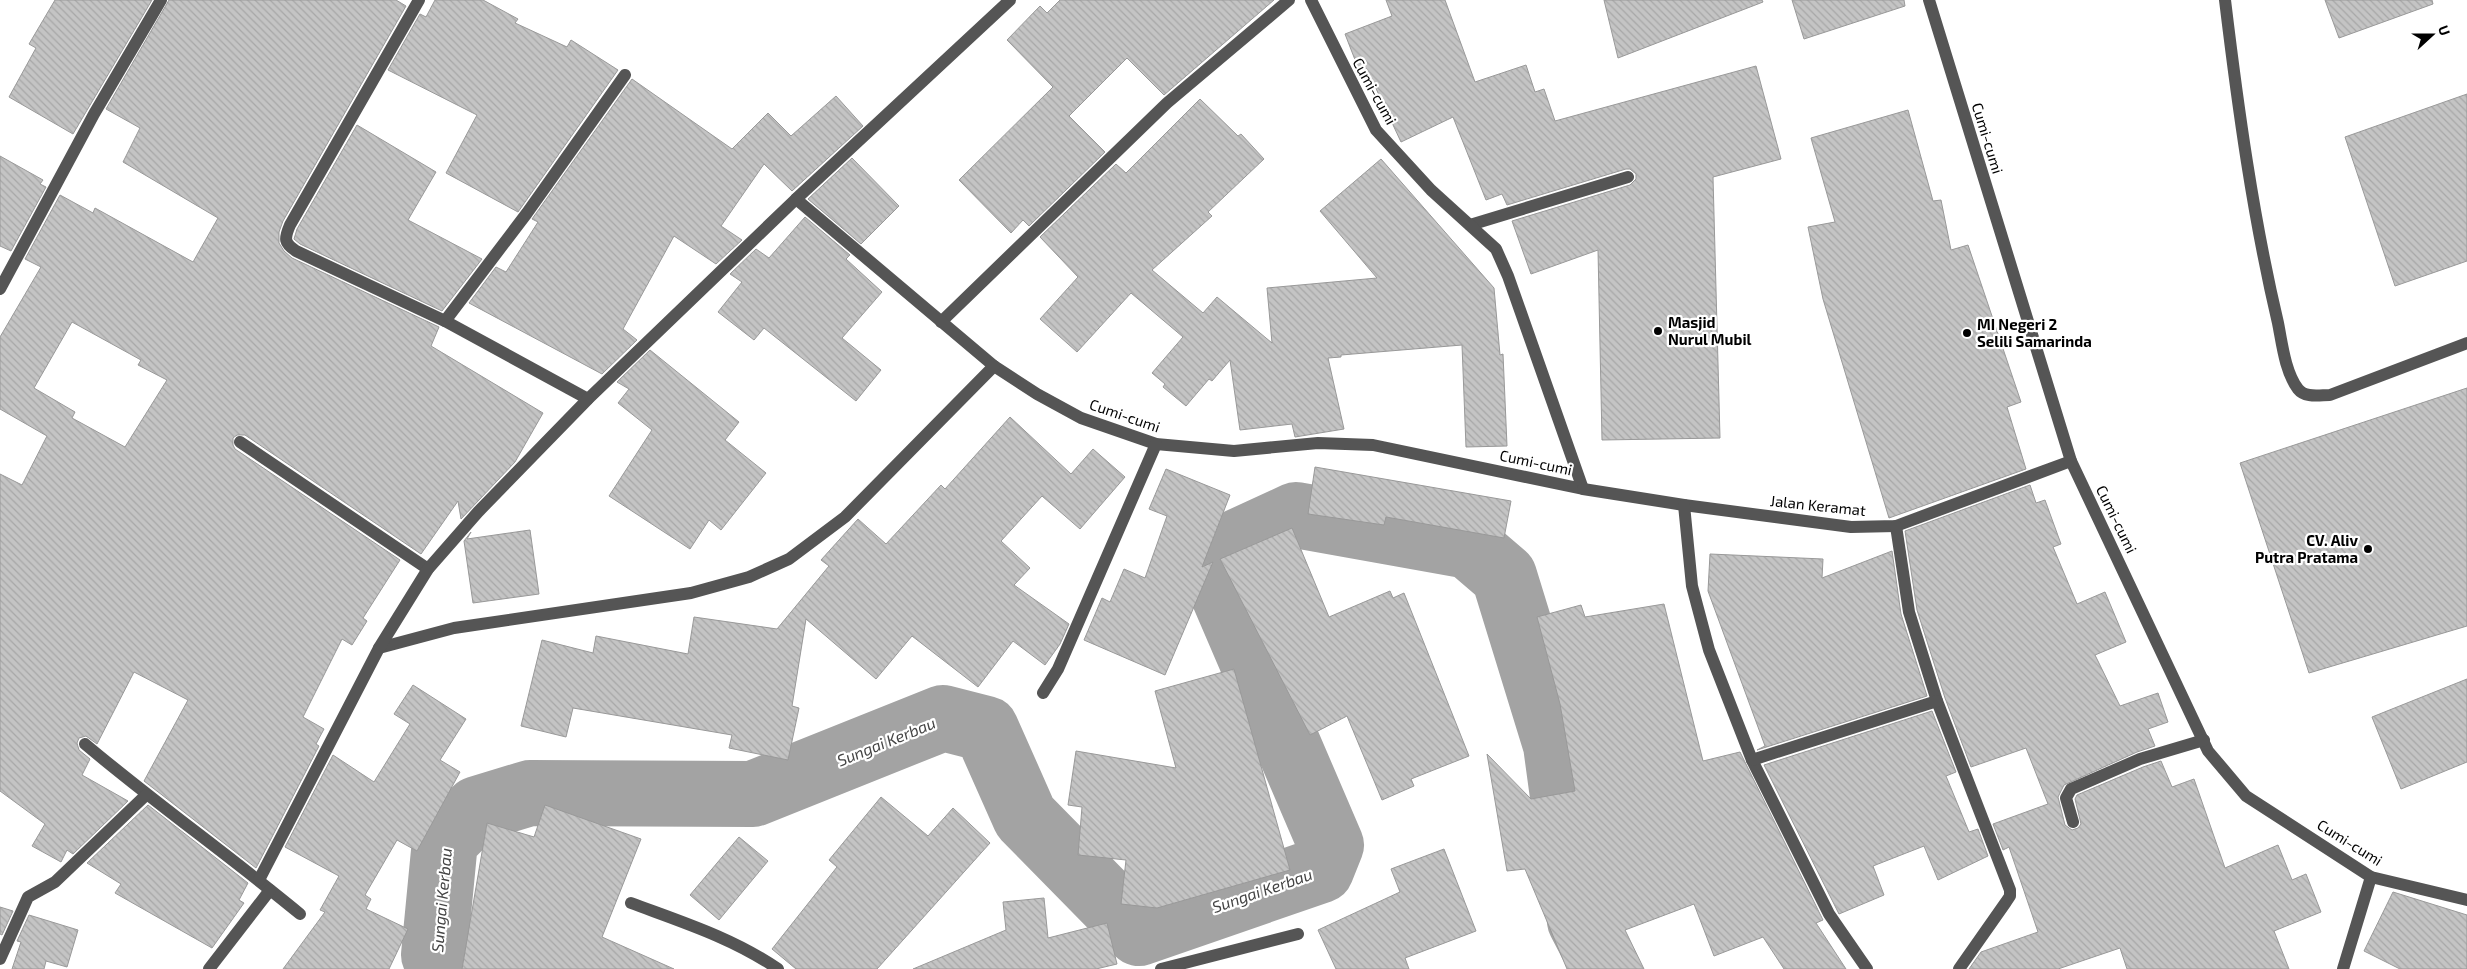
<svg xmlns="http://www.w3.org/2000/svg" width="2467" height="969" font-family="'Exo 2',sans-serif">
<defs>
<pattern id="building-back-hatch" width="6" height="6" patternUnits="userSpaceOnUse" patternTransform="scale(1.25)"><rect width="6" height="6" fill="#c4c4c4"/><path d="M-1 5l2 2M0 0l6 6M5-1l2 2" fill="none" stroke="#a7a7a7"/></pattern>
</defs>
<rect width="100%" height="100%" fill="#fff"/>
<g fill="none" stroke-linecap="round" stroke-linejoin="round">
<polyline stroke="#a3a3a3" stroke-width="66" points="440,969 434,955 445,841 477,809 530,793 753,794 943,718 986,729 1025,817 1139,933 1321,870 1331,845 1222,591 1220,550 1296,515 1469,546 1504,576 1556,745 1580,921 1605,969"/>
</g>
<g fill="url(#building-back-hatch)" stroke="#999" fill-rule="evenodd">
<polygon points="55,0 152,0 73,134 9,97 36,48 29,44"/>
<path d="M 169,0 L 396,0 L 406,6 L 283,221 L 279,232 L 279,243 L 284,251 L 292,258 L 439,327 L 431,346 L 543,413 L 515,462 L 461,519 L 458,501 L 421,554 L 245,435 L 237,435 L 233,438 L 233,445 L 235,449 L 400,560 L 363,618 L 367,621 L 352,645 L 342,639 L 303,717 L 324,729 L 316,744 L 319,746 L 256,868 L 144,781 L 188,700 L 134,672 L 97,744 L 86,736 L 79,738 L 77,743 L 79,750 L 90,759 L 82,775 L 128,801 L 73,854 L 67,850 L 61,862 L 32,846 L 45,824 L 0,791 L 0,474 L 22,485 L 47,436 L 0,409 L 0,337 L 41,267 L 25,259 L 60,195 L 93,213 L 95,208 L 193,262 L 218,218 L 123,162 L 140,128 L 106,109 ZM 72,322 L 141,360 L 138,365 L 167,380 L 125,447 L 72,418 L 75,412 L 34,388 Z"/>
<polygon points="435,0 483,0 518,19 515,23 567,47 571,40 618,70 518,212 446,173 477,115 388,70 420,14 426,17"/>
<polygon points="1060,0 1274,0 1164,95 1127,58 1069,116 1105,152 1029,226 1023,220 1011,233 959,180 1053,87 1007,40 1040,6 1047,13"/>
<polygon points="1386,0 1445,0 1475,82 1526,65 1535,92 1544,89 1555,121 1756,66 1781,159 1713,177 1720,438 1602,440 1598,250 1531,274 1512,221 1630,185 1636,179 1636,174 1630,169 1626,169 1507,205 1502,194 1486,200 1453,117 1401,142 1372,80 1364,83 1345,34 1392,16"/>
<polygon points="1604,0 1762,0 1763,2 1618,58"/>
<polygon points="1792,0 1904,0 1905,6 1804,39"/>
<polygon points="2325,0 2432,0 2433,4 2339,38"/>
<polygon points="632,79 732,149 768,113 791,136 836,96 863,126 792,191 764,164 721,226 742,240 716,264 674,236 623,329 637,340 602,374 469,303 496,267 506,272 538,222 532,219"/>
<polygon points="2467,94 2467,261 2395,286 2345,137"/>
<polygon points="1200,99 1238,136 1241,134 1264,159 1208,212 1212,216 1152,270 1203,313 1217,297 1272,343 1267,288 1377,278 1320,211 1381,159 1494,288 1500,355 1503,354 1507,446 1466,447 1462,345 1341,355 1341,357 1328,358 1344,429 1295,437 1292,424 1240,430 1230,360 1212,381 1209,379 1186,406 1163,387 1165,384 1152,373 1183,337 1131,293 1077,352 1040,319 1078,277 1040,237 1116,164 1126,173"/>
<polygon points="1908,110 1933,201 1941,200 1951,250 1968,245 2021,402 2007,407 2026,469 1889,518 1823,299 1808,227 1835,222 1811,138"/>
<polygon points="357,125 436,172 408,220 482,259 442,311 300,244 294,239 297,229"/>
<polygon points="0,156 43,180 40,184 46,187 11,251 0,246"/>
<polygon points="852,158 899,206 861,244 808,199"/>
<polygon points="805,217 850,255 846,259 882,292 842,338 881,370 856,401 764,328 754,340 718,312 742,282 730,274 756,249 769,258"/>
<polygon points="650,350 739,422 725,440 766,473 721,530 709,520 690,549 609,496 652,430 618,403 629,389 617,382"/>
<polygon points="2467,388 2467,626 2309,673 2240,463"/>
<polygon points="1010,417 1071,474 1093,449 1125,477 1080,529 1042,496 1001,541 1030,568 1014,585 1069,624 1060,644 1045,665 1013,641 978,687 912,636 876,679 806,619 792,706 799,708 788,760 729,748 732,735 573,708 566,737 521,726 542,640 593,653 596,636 688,654 694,617 777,629 829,566 821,560 858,519 886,544 941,485 945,489"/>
<polygon points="1315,467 1511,501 1504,538 1386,517 1384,525 1308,514"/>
<polygon points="1166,469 1230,495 1202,567 1213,562 1165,675 1084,640 1102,598 1110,602 1124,569 1145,578 1167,516 1149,509"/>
<polygon points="2030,485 2036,503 2045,500 2061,544 2053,547 2077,604 2105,592 2126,642 2095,655 2120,706 2158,693 2168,722 2148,729 2155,746 2137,752 2064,785 2058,797 2065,825 2072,830 2078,828 2081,824 2075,799 2077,795 2143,767 2161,761 2172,787 2194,779 2225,868 2278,845 2292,880 2306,874 2321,912 2274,931 2289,969 2127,969 2120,948 2058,969 1969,969 1981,952 2038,932 2009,847 2003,850 1993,824 2048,804 2026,748 1971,767 1945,698 1917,610 1905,531"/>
<polygon points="1292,528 1329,617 1390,591 1393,598 1404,593 1469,756 1411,779 1414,786 1382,800 1347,716 1310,735 1220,559"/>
<polygon points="530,530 539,594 473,603 464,541 471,532 467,539"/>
<polygon points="1892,551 1901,614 1927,696 1757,750 1765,746 1708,591 1710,554 1823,559 1822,578"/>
<polygon points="1664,604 1703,761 1740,752 1823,920 1816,923 1846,969 1784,969 1763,937 1714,956 1694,904 1625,930 1644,969 1567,969 1525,869 1507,871 1487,754 1531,799 1575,791 1560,704 1537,617 1581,605 1585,617"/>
<polygon points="1234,669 1290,870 1157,908 1121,904 1126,860 1078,855 1082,807 1068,805 1076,751 1176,768 1155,691"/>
<polygon points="2467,679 2467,762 2401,789 2372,717"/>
<polygon points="413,685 466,719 440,760 460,772 417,851 397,840 365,895 371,899 366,909 408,929 389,969 283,969 325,912 320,910 339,876 285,847 333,755 374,782 410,724 394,714"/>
<polygon points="1932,711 1956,772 1946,776 1969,832 1978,829 1988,856 1938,880 1924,846 1873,866 1884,895 1839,914 1764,765"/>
<polygon points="881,797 928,836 953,808 990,843 877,969 796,969 772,949 837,867 829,860"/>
<polygon points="148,805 248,883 239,900 244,903 212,948 115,893 121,884 87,863"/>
<polygon points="545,805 641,839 602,937 674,969 462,969 487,823 534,837"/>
<polygon points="739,837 768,861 719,920 690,895"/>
<polygon points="1444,849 1476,931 1405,958 1409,969 1336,969 1318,930 1400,892 1391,869"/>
<polygon points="2393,892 2467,915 2467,969 2400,969 2364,951"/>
<polygon points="1044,898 1048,938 1107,923 1117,964 1096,969 913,969 1006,930 1003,902"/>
<polygon points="0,907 13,911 2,935 0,934"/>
<polygon points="29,915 78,930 67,967 46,961 44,969 12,969 21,942 17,941"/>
</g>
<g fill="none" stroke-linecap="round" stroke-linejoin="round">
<g stroke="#555" stroke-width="12">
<path d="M 419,0 L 290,225 C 284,239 284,243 296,251 L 445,321 L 588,399"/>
<polyline points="1929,0 2071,461 2208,751 2246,796 2371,877 2467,900"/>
<path d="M 2225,0 C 2238,108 2253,217 2278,323 C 2282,343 2285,372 2298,389 C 2305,398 2319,395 2330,395 L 2467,343"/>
<polyline points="1470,225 1628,177"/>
<polyline points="0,289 94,114 161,0"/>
<polyline points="445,321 527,213 625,75"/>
<polyline points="941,322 1167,103 1289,0"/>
<polyline points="994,366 1037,394 1081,418 1156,444 1234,451 1318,443 1373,445 1583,489 1508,276 1496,249 1431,190 1376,130 1311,0"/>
<polyline points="240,442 428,569"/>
<polyline points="1583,489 1684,505 1851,527 1896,526 2071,461"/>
<polyline points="1684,505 1692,586 1709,650 1752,760 1829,914 1867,969"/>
<polyline points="1896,526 1909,612 1937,701 2010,890 2010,896 2006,902 1959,969"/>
<polyline points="379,648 454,628 691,593 749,577 789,559 845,517 994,366 796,199 1010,0"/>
<polyline points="1043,693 1058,669 1156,444"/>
<path d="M 85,744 C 155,803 230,856 300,914"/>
<polyline points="1752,760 1937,701"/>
<polyline points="2073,822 2066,798 2071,789 2140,759 2204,740"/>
<polyline points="259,880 379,648 428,569 478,512 588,399 796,199"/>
<path d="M 631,903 C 682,922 733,938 778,969"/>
<polyline points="0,959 28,897 55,882 146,795"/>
<polyline points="209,969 270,890"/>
<polyline points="1161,969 1298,934"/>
<polyline points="2343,969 2371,877"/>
</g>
</g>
<g fill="#000" stroke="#fff" stroke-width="2">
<circle cx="1658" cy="331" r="5"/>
<circle cx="1967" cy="333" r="5"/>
<circle cx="2368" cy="549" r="5"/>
</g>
<g text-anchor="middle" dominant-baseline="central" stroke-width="4.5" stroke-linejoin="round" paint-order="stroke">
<g font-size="15" fill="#000" stroke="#fff">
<text transform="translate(1375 91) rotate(61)">Cumi-cumi</text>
<text transform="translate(1988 138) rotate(73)">Cumi-cumi</text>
<text transform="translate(1125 415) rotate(19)">Cumi-cumi</text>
<text transform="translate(1536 462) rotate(12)">Cumi-cumi</text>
<text transform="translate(1818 505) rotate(6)">Jalan Keramat</text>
<text transform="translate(2117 519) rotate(64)">Cumi-cumi</text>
<text transform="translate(2350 842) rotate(32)">Cumi-cumi</text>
</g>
<g font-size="15" font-weight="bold" fill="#000" stroke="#fff" text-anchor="start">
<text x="1668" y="322">Masjid<tspan x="1668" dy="17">Nurul Mubil</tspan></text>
<text x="1977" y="324">MI Negeri 2<tspan x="1977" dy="17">Selili Samarinda</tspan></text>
<text x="2358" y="540" text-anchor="end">CV. Aliv<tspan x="2358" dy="17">Putra Pratama</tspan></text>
</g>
<g font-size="16" font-style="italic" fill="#444" stroke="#fff">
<text transform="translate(886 741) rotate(-22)">Sungai Kerbau</text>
<text transform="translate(1262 890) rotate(-19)">Sungai Kerbau</text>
<text transform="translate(441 900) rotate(-85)">Sungai Kerbau</text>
</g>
</g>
<g transform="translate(2432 35) rotate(69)" stroke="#ffffff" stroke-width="4" paint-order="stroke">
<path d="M0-4L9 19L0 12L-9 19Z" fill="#000000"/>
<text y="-8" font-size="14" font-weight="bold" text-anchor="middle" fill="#000000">U</text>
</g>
</svg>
